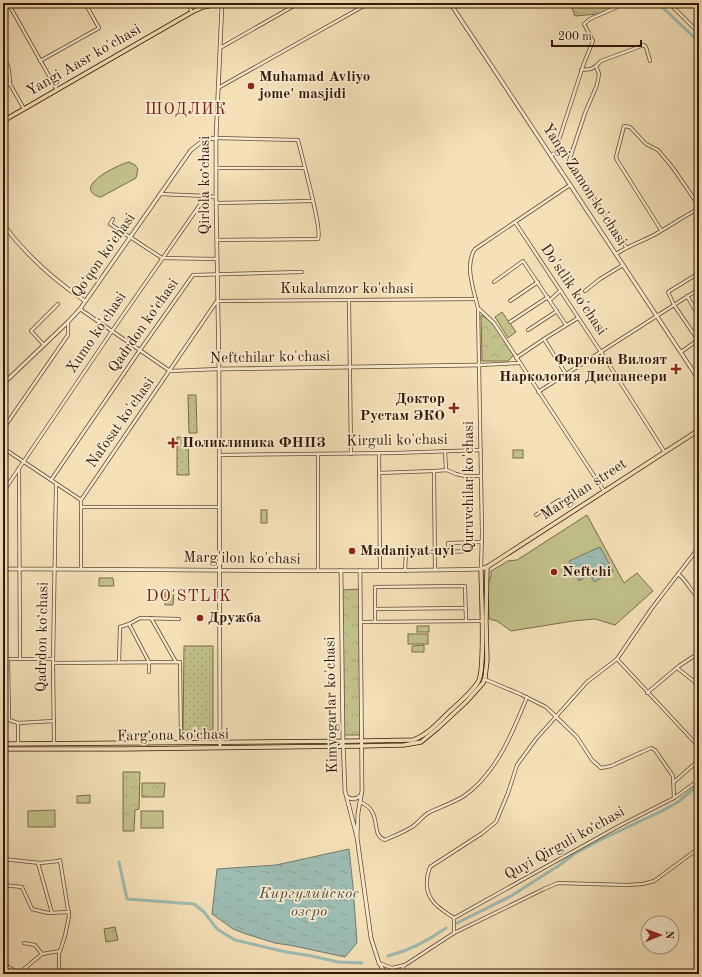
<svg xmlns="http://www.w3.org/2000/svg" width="702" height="977" font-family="'Old Standard TT',serif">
<defs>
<pattern id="forest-crowns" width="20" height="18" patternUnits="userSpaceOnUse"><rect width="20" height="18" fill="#c2c18a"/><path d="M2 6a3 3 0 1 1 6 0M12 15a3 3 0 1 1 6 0" fill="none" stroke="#a7a576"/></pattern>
<pattern id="cemetery-stones" width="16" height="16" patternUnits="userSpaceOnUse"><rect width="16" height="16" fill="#c2c18a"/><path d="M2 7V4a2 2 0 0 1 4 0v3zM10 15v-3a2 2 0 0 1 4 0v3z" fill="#a7a576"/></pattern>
<pattern id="park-dots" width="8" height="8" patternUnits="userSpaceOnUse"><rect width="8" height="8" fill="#c2c18a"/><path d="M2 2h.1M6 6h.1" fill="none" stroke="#a7a576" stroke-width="1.8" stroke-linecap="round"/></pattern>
<pattern id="water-ripples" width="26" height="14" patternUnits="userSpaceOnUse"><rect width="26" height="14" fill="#9dbcb3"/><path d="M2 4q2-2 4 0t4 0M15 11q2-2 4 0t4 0" fill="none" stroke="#88a198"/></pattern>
</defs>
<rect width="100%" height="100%" fill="#f5e0b7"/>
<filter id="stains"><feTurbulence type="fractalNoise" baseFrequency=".005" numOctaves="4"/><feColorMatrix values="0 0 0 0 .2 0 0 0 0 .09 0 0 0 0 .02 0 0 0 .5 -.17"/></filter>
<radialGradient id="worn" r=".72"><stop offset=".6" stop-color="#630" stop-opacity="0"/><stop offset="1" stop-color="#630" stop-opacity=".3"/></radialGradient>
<g fill="url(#forest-crowns)" stroke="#796c48">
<polygon points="570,3 624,3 598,14 575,16"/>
<polygon points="481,315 494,323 514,355 508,361 482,361"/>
<polygon points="360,589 362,735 343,735 342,590"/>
<polygon points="123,772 140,772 139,809 135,810 134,831 123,831"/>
<polygon points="142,783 165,783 164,797 142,797"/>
<polygon points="115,927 118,940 106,942 104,929"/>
</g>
<polygon fill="url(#cemetery-stones)" stroke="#796c48" points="456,3 479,3 459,8"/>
<g fill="url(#park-dots)" stroke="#796c48">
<polygon points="188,395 196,395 197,433 189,433"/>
<polygon points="177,437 188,437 189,475 177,475"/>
<polygon points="184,646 213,646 213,737 183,737"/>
</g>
<g fill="#c2c18a" stroke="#796c48">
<path d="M 129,162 L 135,165 L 138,169 L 136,178 L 101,197 C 98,197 93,195 91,191 C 86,180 120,164 129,162 Z"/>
<polygon points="502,312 516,332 508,338 495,317"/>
<rect x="513" y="450" width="10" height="8"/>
<rect x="261" y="510" width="6" height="13"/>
<polygon points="587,515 624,583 637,573 653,591 615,625 595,619 573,621 511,631 497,621 489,619 488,583 491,576 491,571 505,563 507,561 517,560"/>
<polygon points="99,578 113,578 114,586 99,586"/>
<polygon points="165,591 174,591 173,605 165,605"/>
<rect x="417" y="626" width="12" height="6"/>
<rect x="408" y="634" width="20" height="10"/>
<polygon points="424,645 424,652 412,652 412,646"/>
<polygon points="90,795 90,803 77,803 77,796"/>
<polygon points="55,810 55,827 28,827 28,811"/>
<rect x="141" y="811" width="22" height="17"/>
</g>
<g fill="url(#water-ripples)" stroke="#717a6e">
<polygon points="600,547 613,571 594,582 590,574 579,581 569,561"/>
<polygon points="349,849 353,886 357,943 345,957 294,946 275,943 246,934 233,929 212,914 217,869 276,865"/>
</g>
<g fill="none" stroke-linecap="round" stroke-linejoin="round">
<g stroke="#9dbcb3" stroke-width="3">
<polyline points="658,3 699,42"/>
<polyline points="119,862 127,899 194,904 204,912 217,929 235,940 286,952 312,956 338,962 362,963"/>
<polyline points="457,923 511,896 558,866 574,854 600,840 662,811 678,802 699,784"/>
<path d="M 388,956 C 408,951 429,940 446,928"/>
</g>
<g stroke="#614933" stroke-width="4">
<g id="minor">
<polyline points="8,3 57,90"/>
<polyline points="187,3 192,12"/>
<polyline points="669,3 699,33"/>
<polyline points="220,48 299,3"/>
<polyline points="3,53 9,70 10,84 24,109"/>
<polyline points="40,61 99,28 85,3"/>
<polyline points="581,70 591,69 596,66"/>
<polyline points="3,84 10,84"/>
<polyline points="218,88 369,3"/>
<path d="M 216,138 L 298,140 C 301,154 323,231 318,239 L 217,240"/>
<polyline points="552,155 555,152 584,63 593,41 584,24 590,19 626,3"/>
<polyline points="216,168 304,168"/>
<polyline points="160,194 206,196"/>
<polyline points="216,203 312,201"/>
<polyline points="113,219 110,224 162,258 217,259"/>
<polyline points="515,222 601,352 664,451"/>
<polyline points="626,247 569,161 585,113 597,85 599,74 596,66 601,61 644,45 646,47 650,61"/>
<path d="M 616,254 C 628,246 640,242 652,236 C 667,228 681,218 696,210 L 697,203 L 673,168 L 658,150 L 646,144 L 630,127 L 624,126 L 616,157 L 617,160 L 661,230"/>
<polyline points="699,273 668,292 674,305 698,340 699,340"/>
<polyline points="494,282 523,261 566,325"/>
<polyline points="585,291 600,279 623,265"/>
<polyline points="687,296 697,313"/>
<polyline points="349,300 351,454"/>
<polyline points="550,300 560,291"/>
<polyline points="510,301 538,282"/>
<polyline points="478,308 494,323 604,491"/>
<polyline points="80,309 170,371 219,369"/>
<polyline points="699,312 697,313 699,316"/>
<polyline points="510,322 548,297"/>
<polyline points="528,330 557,311"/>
<polyline points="44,345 31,331 58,304"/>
<polyline points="681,352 698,340 699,342"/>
<polyline points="516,358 544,339"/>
<polyline points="480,365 519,363"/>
<polyline points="566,374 544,339 578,318"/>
<polyline points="538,392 699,289"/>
<polyline points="3,429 68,335 68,322"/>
<polyline points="3,448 81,500"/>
<polyline points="445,451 446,470"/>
<polyline points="379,453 380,570"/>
<polyline points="318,454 318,570"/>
<polyline points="219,455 395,453 481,450"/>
<polyline points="19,468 20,659"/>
<polyline points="379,473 434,471"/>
<polyline points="51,480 140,350 193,275 302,272"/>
<polyline points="3,492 112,331 206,196 216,197"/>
<polyline points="81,507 219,507"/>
<polyline points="536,515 559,500"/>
<polyline points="448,552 467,551 466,542"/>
<polyline points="81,569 81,500 217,301 476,299"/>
<path d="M 481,569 L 482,533 L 478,308 C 474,290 464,265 475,249 L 570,185"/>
<polyline points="435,570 434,471 447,470 456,474 465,476 481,476"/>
<polyline points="405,571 406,552 448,552 448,543 482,542"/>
<path d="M 678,574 C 688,581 690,592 699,597"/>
<polyline points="466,608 375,609 375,587 465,586 466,621"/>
<polyline points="151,618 176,662"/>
<polyline points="361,622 481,621"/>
<polyline points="375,622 375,609"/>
<polyline points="3,659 53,659"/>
<polyline points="8,659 9,720 18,723"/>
<polyline points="617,659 699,747"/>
<polyline points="119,662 120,627 129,624"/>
<polyline points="53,663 180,662 181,742"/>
<polyline points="677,668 695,682 699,678"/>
<polyline points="149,672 149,662 129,624 140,618 179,619"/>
<polyline points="484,679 520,694 546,707 577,737 592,760 601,768 611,766 651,748 655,750 673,776 674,798"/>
<polyline points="647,693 679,666 699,653"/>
<polyline points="54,743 53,663 56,484"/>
<polyline points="18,744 18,723 54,721"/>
<polyline points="674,782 699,760"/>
<path d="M 360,802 C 384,811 369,835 385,840 C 394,836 404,832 412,827 C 418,823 422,817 428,813 C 440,807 453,803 464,796 C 496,774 513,732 527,697"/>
<polyline points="3,859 40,863 59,861"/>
<polyline points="38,863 52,913"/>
<polyline points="3,885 22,887 32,909 48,913 69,912"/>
<path d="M 454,918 C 447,913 436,907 432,900 C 425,891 426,877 430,867 L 481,834 L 496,822 L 508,793 L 517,765 L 536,739 L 587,682 L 617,659 L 652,608 L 699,547"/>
<polyline points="454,933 454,918 619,826 674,798 699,780"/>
<polyline points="24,943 35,945 42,954"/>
<polyline points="379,963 392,968 405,965 454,933 544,889 558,883 626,885 643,884 654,881 699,848"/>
<polyline points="3,964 19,973 42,954 60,951"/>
<polyline points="3,969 13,974"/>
<polyline points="58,974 59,967 59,954 65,936 69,916 60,860"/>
<polyline points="400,974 404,965"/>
</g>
</g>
<g stroke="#614933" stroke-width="4.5">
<g id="tertiary">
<polyline points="450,3 699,380"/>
<path d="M 3,224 C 25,254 54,280 85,301"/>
<polyline points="219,369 480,365"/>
<polyline points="3,384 68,322 80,309 191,150 204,140 216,138"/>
<path d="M 3,569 C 162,568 322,574 481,569"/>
<polyline points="341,570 343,741 345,791 357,837 358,813 362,791 360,570"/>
<polyline points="220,747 219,369 216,197 216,138 222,4"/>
<path d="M 347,797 C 352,800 357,799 361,795"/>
<polyline points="357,837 371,938 379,963 386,974"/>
</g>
</g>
<g stroke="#301707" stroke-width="5">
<g id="primary">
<polyline points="3,121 192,12 203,7 224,3"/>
<path d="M 3,744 L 362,741 L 413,740 C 427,735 438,723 449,712 C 459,703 471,693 478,682 C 486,671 481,588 481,569 L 487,567 L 699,430"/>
<polyline points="3,749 122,749 362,746 404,745 421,742 438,728 466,702 483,683 485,678 487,660 486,621 487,567"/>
</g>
</g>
<use href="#minor" stroke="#f8ebd0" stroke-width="2.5"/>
<use href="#tertiary" stroke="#f8ebd0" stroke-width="3"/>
<use href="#primary" stroke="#f5e0b7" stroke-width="3.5"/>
<polyline stroke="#301707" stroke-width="1" stroke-dasharray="7 7" stroke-linecap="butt" points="506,974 507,974"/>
</g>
<g fill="#8f2418" stroke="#f8ebd0" stroke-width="1.5">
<circle cx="251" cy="86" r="4"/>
<path d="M674 363h4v4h4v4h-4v4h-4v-4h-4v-4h4z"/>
<path d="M452 402h4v4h4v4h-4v4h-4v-4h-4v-4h4z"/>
<path d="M171 437h4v4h4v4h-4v4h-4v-4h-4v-4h4z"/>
<circle cx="352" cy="551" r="4"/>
<circle cx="554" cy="572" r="4"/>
<circle cx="200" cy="618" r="4"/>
</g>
<g text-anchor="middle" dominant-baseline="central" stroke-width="3.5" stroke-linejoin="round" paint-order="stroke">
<g font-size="15" fill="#301707" stroke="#f8ebd0">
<text transform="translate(84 61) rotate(-30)">Yangi Aasr ko'chasi</text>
<text transform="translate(205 185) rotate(-90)">Qirlola koʻchasi</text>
<text transform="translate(584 185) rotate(57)">Yangi Zamon ko'chasi</text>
<text transform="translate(104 256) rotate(-55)">Qoʻqon koʻchasi</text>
<text x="347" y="289">Kukalamzor ko'chasi</text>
<text transform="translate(573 290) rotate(56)">Do'stlik ko'chasi</text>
<text transform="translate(144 326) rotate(-55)">Qadrdon koʻchasi</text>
<text transform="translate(97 333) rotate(-56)">Xumo ko'chasi</text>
<text transform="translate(270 358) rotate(-1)">Neftchilar ko'chasi</text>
<text transform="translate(121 423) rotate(-55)">Nafosat ko'chasi</text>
<text transform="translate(397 441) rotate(-1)">Kirguli ko'chasi</text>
<text transform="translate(469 487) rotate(-90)">Quruvchilar ko'chasi</text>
<text transform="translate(584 490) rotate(-33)">Margilan street</text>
<text transform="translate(242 559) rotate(1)">Marg'ilon ko'chasi</text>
<text transform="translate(43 637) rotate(-89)">Qadrdon koʻchasi</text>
<text transform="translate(332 705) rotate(-91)">Kimyogarlar ko'chasi</text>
<text transform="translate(173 736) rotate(-1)">Fargʻona koʻchasi</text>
<text transform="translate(565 844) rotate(-29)">Quyi Qirguli koʻchasi</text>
</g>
<g font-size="15" font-weight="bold" fill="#301707" stroke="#f8ebd0" text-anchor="start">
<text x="259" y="77">Muhamad Avliyo<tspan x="259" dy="17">jome' masjidi</tspan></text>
<text x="667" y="360" text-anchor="end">Фаргона Вилоят<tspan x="667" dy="17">Наркология Диспансери</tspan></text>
<text x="445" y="399" text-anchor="end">Доктор<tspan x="445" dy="17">Рустам ЭКО</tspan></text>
<text x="182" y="443">Поликлиника ФНПЗ</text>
<text x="360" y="551">Madaniyat uyi</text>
<text x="562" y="572">Neftchi</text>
<text x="208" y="618">Дружба</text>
</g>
<g font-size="16" letter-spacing="1" fill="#7a1f14" stroke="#f8ebd0">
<text x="186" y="110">ШОДЛИК</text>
<text x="189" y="597">DO'STLIK</text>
</g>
<g font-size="16" font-style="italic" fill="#565143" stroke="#f8ebd0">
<text x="309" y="894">Киргулийское<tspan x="309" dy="18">озеро</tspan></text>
</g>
</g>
<rect width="702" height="977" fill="none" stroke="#f5e0b7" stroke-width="16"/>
<rect x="4" y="4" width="694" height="969" fill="none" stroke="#301707" stroke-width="2"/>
<rect x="8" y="8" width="686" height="961" fill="none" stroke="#301707"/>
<g transform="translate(660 935) rotate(89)"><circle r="19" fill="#f8ebd0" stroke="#a89680"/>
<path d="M0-3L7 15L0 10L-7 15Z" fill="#8f2418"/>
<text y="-6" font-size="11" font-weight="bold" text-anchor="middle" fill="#301707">N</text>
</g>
<path d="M552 40v6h89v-6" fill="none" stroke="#301707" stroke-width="2"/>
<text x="558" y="40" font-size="12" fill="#301707" stroke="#f8ebd0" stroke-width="3" paint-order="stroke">200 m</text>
<rect width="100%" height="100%" filter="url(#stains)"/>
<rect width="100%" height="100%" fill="url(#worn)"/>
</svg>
